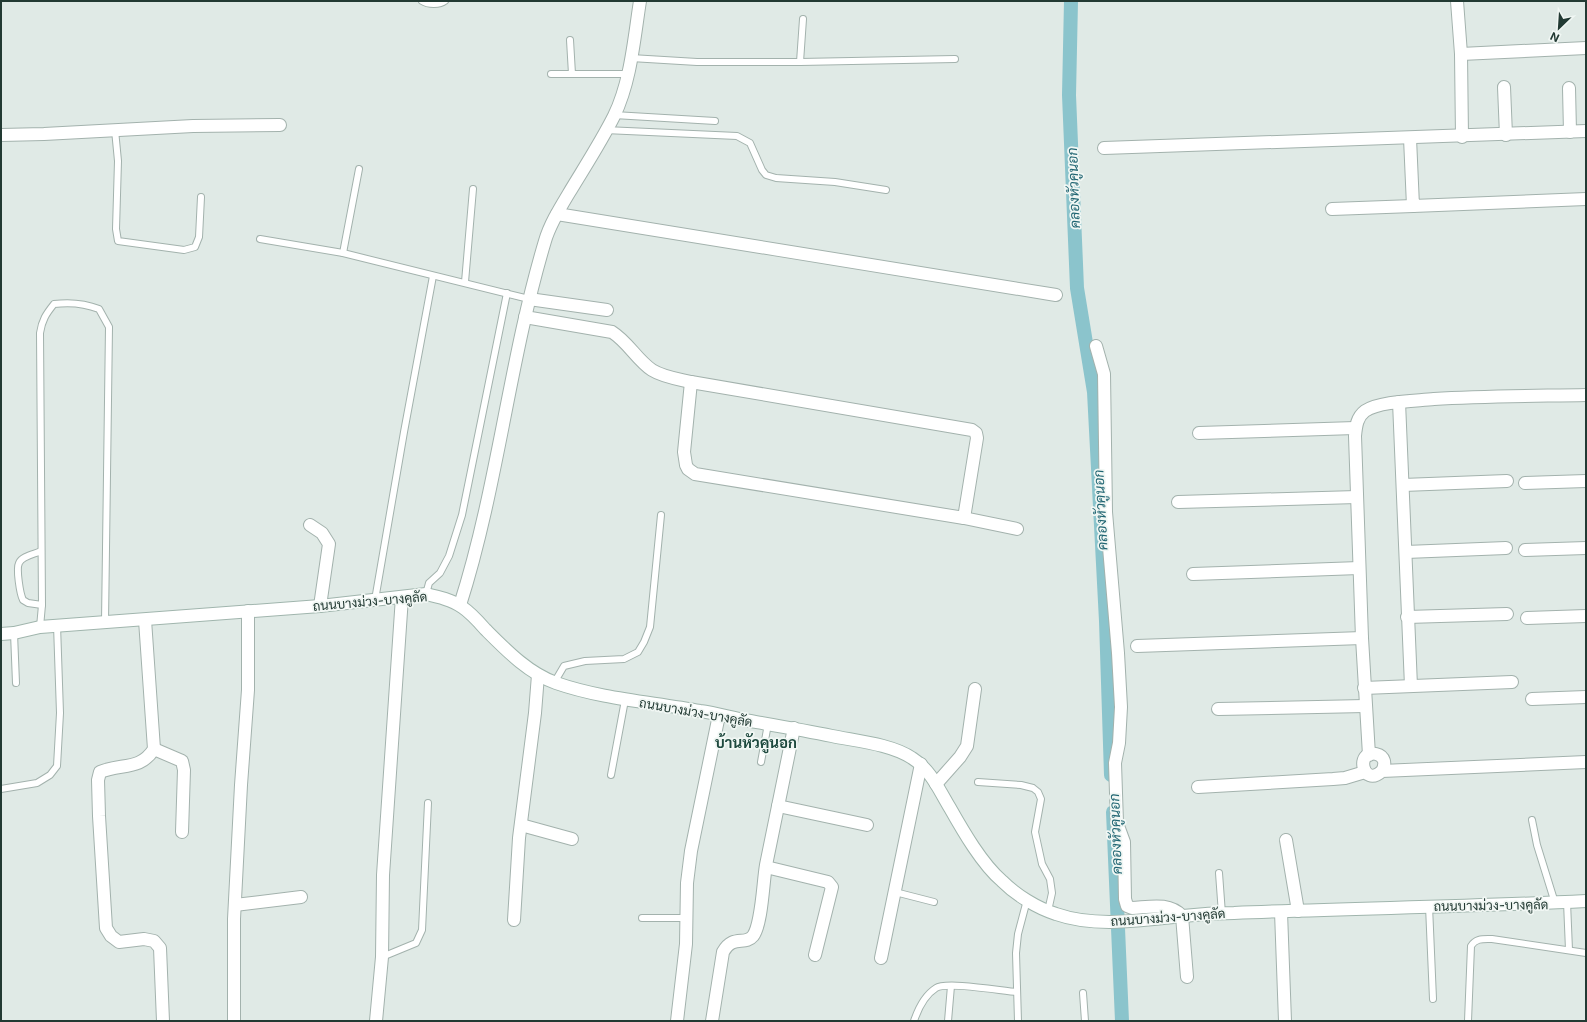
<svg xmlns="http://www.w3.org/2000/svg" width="1587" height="1022" font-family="Inter,Sarabun,sans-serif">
<rect width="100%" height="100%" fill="#e0eae6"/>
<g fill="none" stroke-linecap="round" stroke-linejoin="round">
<g stroke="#8bc4cc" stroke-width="14">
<polyline points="1071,1 1069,95 1077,288 1094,392 1106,621 1111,775"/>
<polyline points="1113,812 1122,1021"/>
</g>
<g stroke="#a3b2ad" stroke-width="8">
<g id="lane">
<path d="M 422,1 C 428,5 440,5 445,1"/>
<polyline points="570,40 572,74"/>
<polyline points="631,58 697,62 800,62 803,19"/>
<polyline points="800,62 955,59"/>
<polyline points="551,74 628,74"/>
<polyline points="614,115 715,121"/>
<polyline points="115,130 118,161 116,229 118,241 184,250 195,247 199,237 201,197"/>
<polyline points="605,130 737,136 750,143 762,170 766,175 776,178 835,182 886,190"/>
<polyline points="260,239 343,253 529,299"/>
<polyline points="343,253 359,169"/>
<polyline points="465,282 473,189"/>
<path d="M 41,551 C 35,554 22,556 19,563 C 16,569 20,594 23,600 L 28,603 L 42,605"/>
<polyline points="426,594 429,583 440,573 449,556 462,515 507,293"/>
<polyline points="375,600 404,432 433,276"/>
<path d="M 40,627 L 42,605 L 40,333 C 42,320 46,314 54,304 C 70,302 84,303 99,309 L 109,327 L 105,622"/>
<polyline points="14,633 16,683"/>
<polyline points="554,683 564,666 585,661 624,659 638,652 644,642 650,627 661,515"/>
<polyline points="761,762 768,724"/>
<polyline points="611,775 625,700"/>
<polyline points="978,782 1021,785 1033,788 1038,792 1041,799 1035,832 1042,864 1050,879 1052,893 1048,911"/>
<polyline points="1,789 37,783 50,775 57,766 60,713 57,625"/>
<polyline points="1532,820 1537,845 1555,903"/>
<polyline points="1219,873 1222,914"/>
<polyline points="895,892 934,902"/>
<polyline points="1567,902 1569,950"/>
<polyline points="1429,906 1433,999"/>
<polyline points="642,918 687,918"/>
<polyline points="382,957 416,943 422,930 428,803"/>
<polyline points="1083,993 1085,1021"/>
<path d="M 914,1021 C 918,1009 925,995 936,988 C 946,981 1002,991 1017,992"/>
<polyline points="948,1021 951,986"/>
<polyline points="1018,1021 1016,953 1018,934 1027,900"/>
<path d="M 1468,1021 L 1471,946 C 1476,938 1483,939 1492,939 L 1586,953"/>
</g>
</g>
<g stroke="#a3b2ad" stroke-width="14">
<g id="street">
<polyline points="1457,1 1461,54 1462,137"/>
<polyline points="1461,54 1586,48"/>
<polyline points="1504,87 1506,135"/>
<polyline points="1569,88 1570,132"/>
<polyline points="1,135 44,134 193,126 280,125"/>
<polyline points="1410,138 1413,206 1586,199"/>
<polyline points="1104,148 1586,131"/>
<polyline points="1332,209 1413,206"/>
<polyline points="557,214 1056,295"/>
<polyline points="529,299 607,310"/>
<path d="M 525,317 L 612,332 C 628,342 637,360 652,370 C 663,377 678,379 691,382 L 972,430 L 976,433 L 977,438 L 964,518"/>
<path d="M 1096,346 L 1104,374 L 1106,512 L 1118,653 L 1121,707 L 1119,743 L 1115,763 L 1117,823 L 1124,842 L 1125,899 L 1127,906 L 1132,908 C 1150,907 1169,902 1182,916 L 1187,977"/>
<polyline points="691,382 684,452 686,465 688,469 695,474 964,518 1017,529"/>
<polyline points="1399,402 1411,686"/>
<polyline points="1199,433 1355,428"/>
<polyline points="1525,483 1586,481"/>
<polyline points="1403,485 1507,481"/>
<polyline points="1178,502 1357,497"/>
<polyline points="310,525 322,533 329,544 320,606"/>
<polyline points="1525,550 1586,548"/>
<polyline points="1406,552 1506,548"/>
<polyline points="1193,574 1359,568"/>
<path d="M 460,605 C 498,486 509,361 545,241 C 550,224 560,208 569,193 C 584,168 601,142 614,116 C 631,81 634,39 640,1"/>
<polyline points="1407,617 1507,614"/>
<polyline points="1527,618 1586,616"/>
<path d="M 145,620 L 154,749 C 140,771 121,763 100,772 L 98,780 L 99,816 L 106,928 L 111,936 L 119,942 L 144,939 L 154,941 L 160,948 L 163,1021"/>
<polyline points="1137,646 1362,638"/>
<polyline points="1364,688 1512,682"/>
<polyline points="1532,699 1586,697"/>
<polyline points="1218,709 1365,706"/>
<polyline points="154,749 182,761 184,770 182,832"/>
<path d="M 1369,755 L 1362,638 L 1355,436 C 1356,426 1357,417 1365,411 C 1380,401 1416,401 1434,399 C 1484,396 1535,396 1586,395"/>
<path d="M 1382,771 C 1386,764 1385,756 1376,754 C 1355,749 1362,789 1382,771 L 1586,762"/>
<polyline points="936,784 960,757 967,746 975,689"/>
<polyline points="1198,787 1333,779 1345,778 1365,772"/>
<polyline points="778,806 867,825"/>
<polyline points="521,825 572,839"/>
<polyline points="1286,840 1298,911"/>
<polyline points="766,867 828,882 832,887 815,955"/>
<polyline points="235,905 301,897"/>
<polyline points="1281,912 1285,1021"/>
<polyline points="514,920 519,838 535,713 538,675"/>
<polyline points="881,958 921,764"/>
<polyline points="234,1021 234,919 241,785 248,690 248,611"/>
<polyline points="376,1021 382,957 383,875 402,597"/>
<polyline points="677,1021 686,944 687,883 691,851 719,715"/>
<path d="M 712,1021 L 723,952 C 733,934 745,946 753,936 C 762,924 763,882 766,865 C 775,819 785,774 794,728"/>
</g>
</g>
<g stroke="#a0b5ad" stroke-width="14">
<path id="secondary" d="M 1,634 L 14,633 L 40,627 L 320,606 L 426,594 C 439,597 452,600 462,607 C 471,613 478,621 485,629 C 506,650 528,673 556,683 C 602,699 652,702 700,711 C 715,713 729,717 744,720 C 773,725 803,730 832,736 C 856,741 891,744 912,758 C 931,770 939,790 950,808 C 963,831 982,864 1002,881 C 1016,895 1037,908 1056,914 C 1096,928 1142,920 1183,916 C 1200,914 1217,913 1234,913 C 1351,908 1469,907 1586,901"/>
</g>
<use href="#lane" stroke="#fff" stroke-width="6"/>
<use href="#street" stroke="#fff" stroke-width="12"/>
<use href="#secondary" stroke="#fff" stroke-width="12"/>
</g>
<g text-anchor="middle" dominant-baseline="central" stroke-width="3.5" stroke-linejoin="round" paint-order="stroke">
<g font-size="13" fill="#223a33" stroke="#f1f7f4">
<text transform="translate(370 601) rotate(-5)">ถนนบางม่วง-บางคูลัด</text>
<text transform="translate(696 712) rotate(10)">ถนนบางม่วง-บางคูลัด</text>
<text transform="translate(1491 905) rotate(-1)">ถนนบางม่วง-บางคูลัด</text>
<text transform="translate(1168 917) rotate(-4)">ถนนบางม่วง-บางคูลัด</text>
</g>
<g font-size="14" font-style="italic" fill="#206572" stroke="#f1f7f4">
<text transform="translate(1073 188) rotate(-92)">คลองหัวคูนอก</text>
<text transform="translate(1100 510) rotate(-93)">คลองหัวคูนอก</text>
<text transform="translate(1115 834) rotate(-92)">คลองหัวคูนอก</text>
</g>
<g font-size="15" font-weight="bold" fill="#1f4a3f" stroke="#f1f7f4">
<text x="756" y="742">บ้านหัวคูนอก</text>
</g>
</g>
<rect width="1587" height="1022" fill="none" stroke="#223a33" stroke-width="4"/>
<g transform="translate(1559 28) rotate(205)" stroke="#f1f7f4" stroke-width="3" paint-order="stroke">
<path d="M0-3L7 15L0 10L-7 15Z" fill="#223a33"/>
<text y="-6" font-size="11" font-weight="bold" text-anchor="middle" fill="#223a33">N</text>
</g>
</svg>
